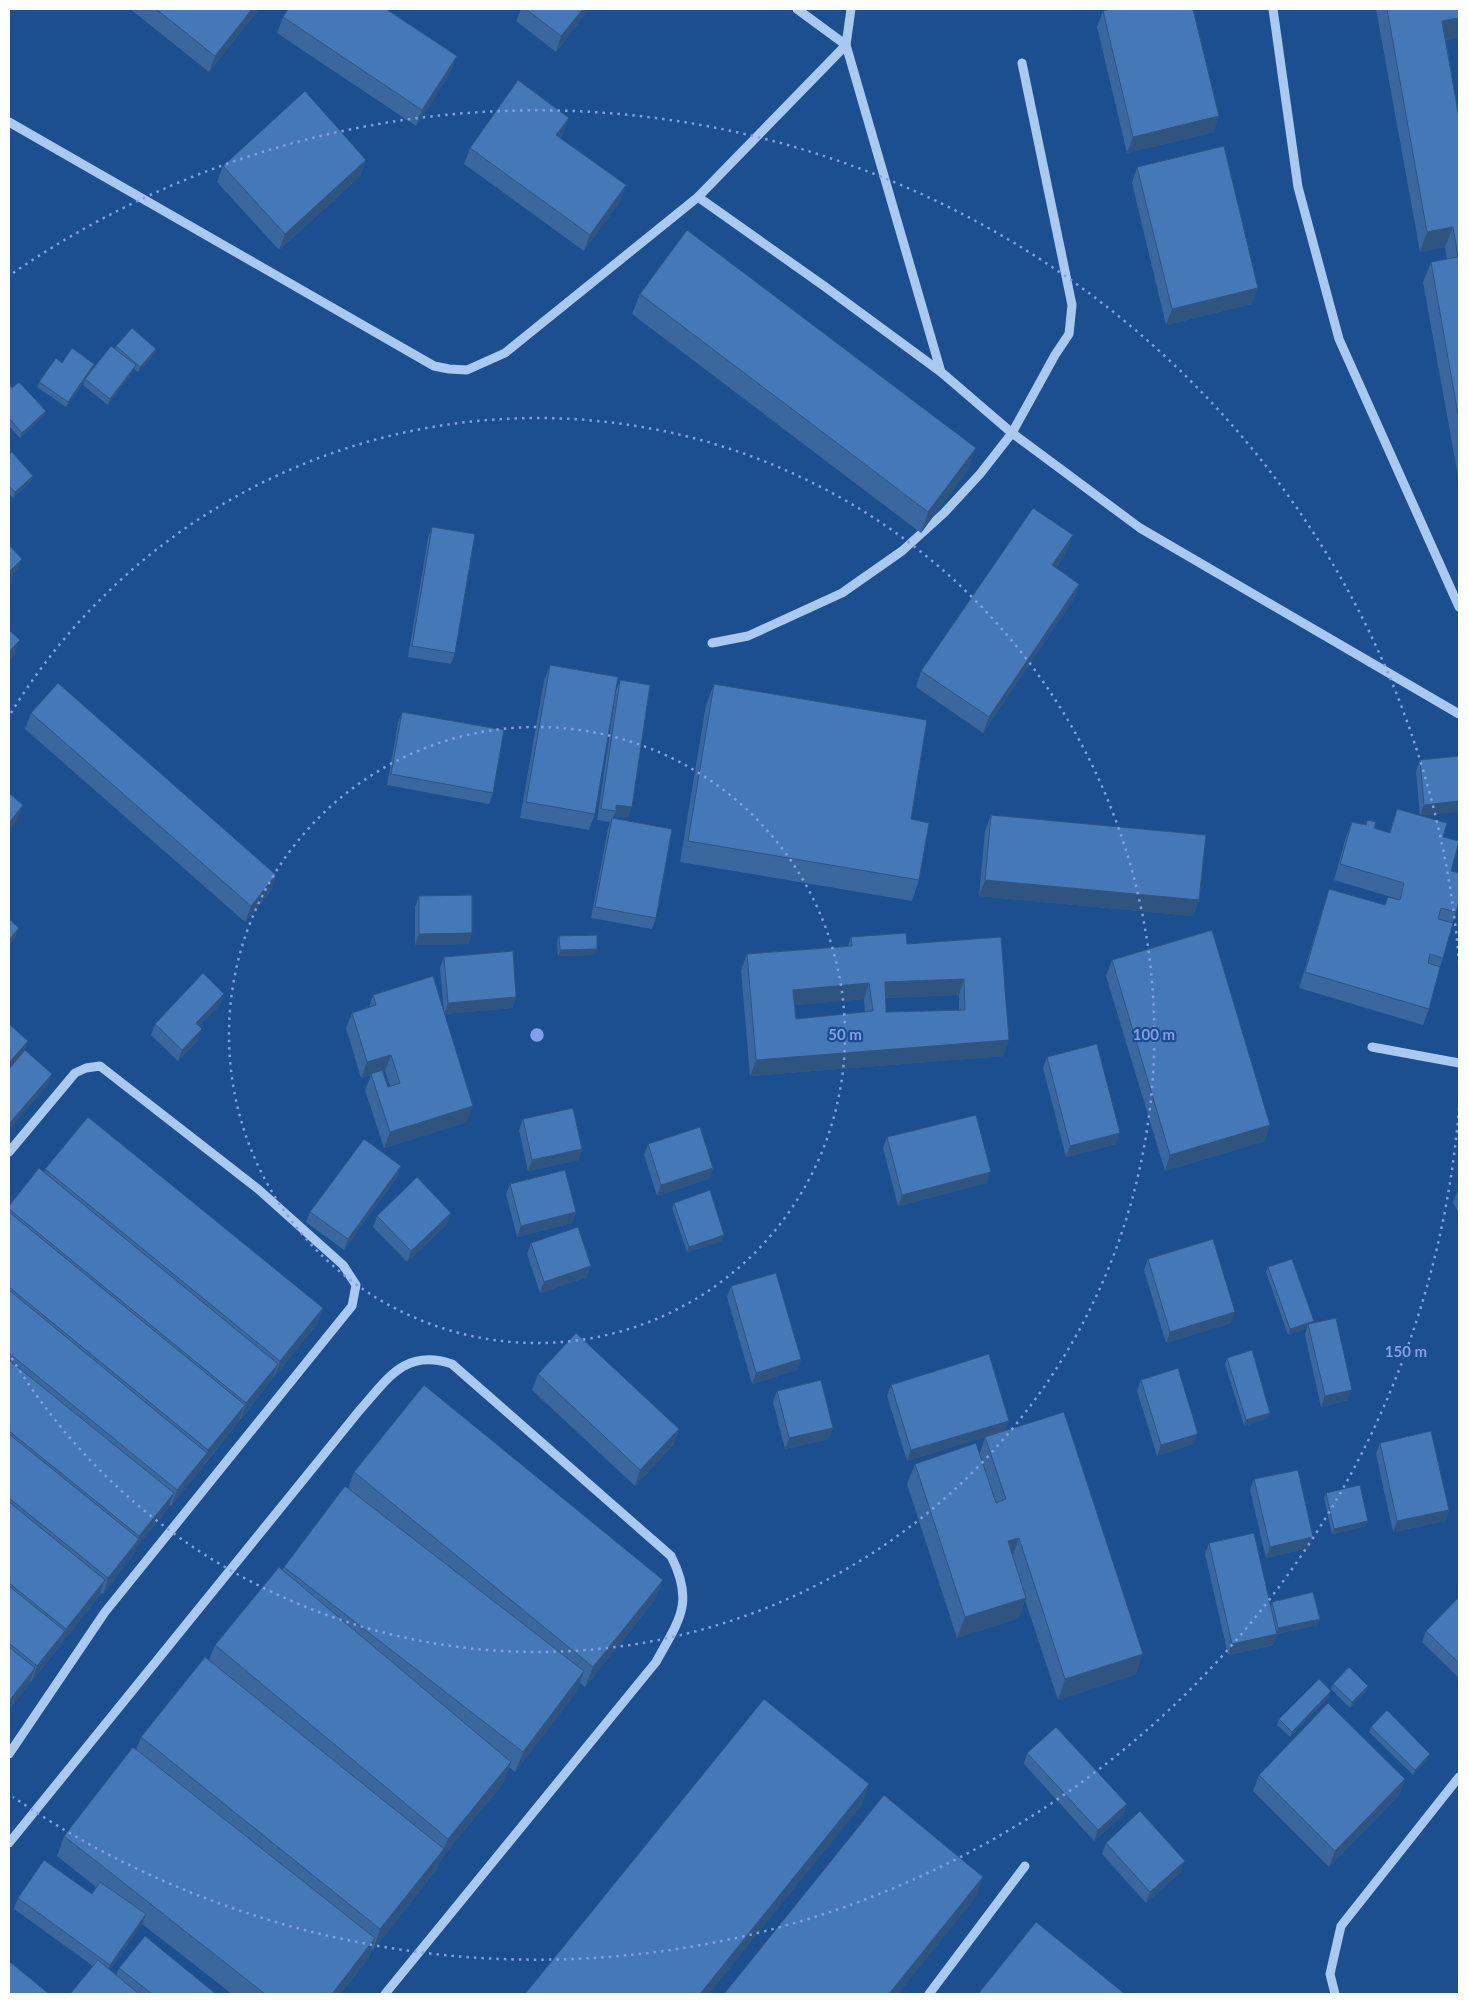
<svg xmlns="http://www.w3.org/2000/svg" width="1468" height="2003" font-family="Lato,sans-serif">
<rect width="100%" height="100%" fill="#1b4f8f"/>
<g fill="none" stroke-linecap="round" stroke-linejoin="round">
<g stroke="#a9c9ee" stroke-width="9">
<polyline points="851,9 846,45 941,372 1012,433 1140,528 1459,714"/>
<polyline points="1273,9 1298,187 1339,339 1459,607"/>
<polyline points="9,122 434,366 449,369 467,370 505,353 698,197 846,45 797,9"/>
<polyline points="698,197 824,286 941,372"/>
<polyline points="712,643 748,636 842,593 902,551 944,513 980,474 1012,433 1055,355 1069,334 1072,305 1022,63"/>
<polyline points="1372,1047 1459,1063"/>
<polyline points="9,1152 75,1073 86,1068 100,1066 258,1189 343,1265 356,1285 352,1306 105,1612 9,1754"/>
<path d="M 9,1843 L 359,1411 C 387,1380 404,1348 452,1364 L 671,1556 C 695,1603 679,1620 656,1662 L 385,1994"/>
<polyline points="929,1994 1025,1866"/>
<polyline points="1335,1994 1330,1974 1341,1926 1459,1777"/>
</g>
</g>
<g fill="#3a679d" fill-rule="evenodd">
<polygon points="130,9 259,9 209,72"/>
<polygon points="288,9 390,9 389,11 451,72 416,126 277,33 283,17"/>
<polygon points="521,9 589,9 556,52 516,21"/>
<polygon points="1376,9 1459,9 1459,37 1446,40 1459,118 1459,482 1423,282 1431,262 1447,259 1445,247 1420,252"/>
<polygon points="1103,11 1214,132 1127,153 1097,27"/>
<polygon points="563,134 560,138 626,185 620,201 584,251 464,164 470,148"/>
<polygon points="366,160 360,176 279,250 217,182 223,166"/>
<polygon points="1137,167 1252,304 1166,325 1132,183"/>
<polygon points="640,294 969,468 921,533 632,314"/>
<polygon points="116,346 156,349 154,355 138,372 134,369 108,405 83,385 85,380 66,407 37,387 39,382 62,363 94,364 92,369 87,376 115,349"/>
<polygon points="9,384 12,388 46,411 43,417 20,438 9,426"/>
<polygon points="9,455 31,482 13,498 10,495 9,498"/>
<polygon points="432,527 455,653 451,664 408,657 428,538"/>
<polygon points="1067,551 1056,568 1079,584 1073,600 983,733 916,687 921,671"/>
<polygon points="550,665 595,814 589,830 520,818 544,681"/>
<polygon points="620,680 628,818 614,816 613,818 656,918 652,929 591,918 608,829 610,822 597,820 616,691"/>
<polygon points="714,684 911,819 919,880 912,901 680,862 706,705"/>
<polygon points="402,712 493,793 489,804 387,785 398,723"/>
<polygon points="31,713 276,875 271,891 245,922 25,729"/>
<polygon points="1459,756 1420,816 1416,771 1420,760"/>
<polygon points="1397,809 1443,837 1451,871 1456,912 1452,923 1443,958 1440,967 1429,1009 1423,1025 1299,988 1324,905 1329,889 1385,905 1398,899 1334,880 1346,837 1352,822 1389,833"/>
<polygon points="991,815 1199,900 1193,916 979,896 985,831"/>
<polygon points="419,896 472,933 468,944 415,945 415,907"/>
<polygon points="559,936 595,955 558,956 557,942"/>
<path d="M 851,937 L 907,944 L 1001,937 L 1004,1056 L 750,1076 L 741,970 L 747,954 L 848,946 ZM 959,995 L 959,1010 L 886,1012 L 886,998 ZM 864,999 L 865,1012 L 796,1019 L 794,1005 Z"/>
<path d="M 444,957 L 516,997 L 512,1008 L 444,1014 L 467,1122 L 384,1148 L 365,1090 L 371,1075 L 361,1078 L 346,1028 L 352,1013 L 369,1007 L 373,995 L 444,1011 L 440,968 ZM 383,1071 L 385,1071 L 390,1086 L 388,1087 Z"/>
<polygon points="1112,960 1265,1141 1165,1171 1106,976"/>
<polygon points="220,1005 199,1026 198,1040 178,1061 151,1035 155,1024"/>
<polygon points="1047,1057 1116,1144 1066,1157 1043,1068"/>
<polygon points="523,1119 582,1149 578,1160 528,1171 519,1130"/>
<polygon points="887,1137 987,1183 898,1206 883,1148"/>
<polygon points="648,1144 713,1168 709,1179 657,1196 644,1155"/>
<polygon points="401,1166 397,1177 344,1250 306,1222 310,1212"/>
<polygon points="45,1169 323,1308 317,1324 274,1377 273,1376 272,1379 241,1419 240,1419 239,1421 171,1506 169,1505 168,1508 136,1548 133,1555 103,1594 101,1593 99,1596 60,1645 59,1647 31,1682 30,1681 29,1684 9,1710 9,1209 44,1173"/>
<polygon points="510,1184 576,1212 572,1223 517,1237 506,1194"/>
<polygon points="1459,1190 1459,1213 1453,1203 1457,1192"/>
<polygon points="674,1203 722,1241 687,1252 672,1208"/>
<polygon points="377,1216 447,1224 407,1262 373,1227"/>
<polygon points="531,1243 587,1277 540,1293 527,1254"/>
<polygon points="1148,1259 1231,1323 1166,1343 1144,1270"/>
<polygon points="1268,1267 1314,1321 1313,1323 1348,1400 1321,1407 1305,1335 1307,1328 1288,1335 1266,1272"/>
<polygon points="731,1286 801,1359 797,1370 752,1384 727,1297"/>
<polygon points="1227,1358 1268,1418 1244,1426 1225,1364"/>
<polygon points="538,1374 679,1429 673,1445 635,1486 532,1390"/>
<polygon points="1141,1380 1194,1444 1157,1456 1137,1391"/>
<polygon points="891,1385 1009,1421 1005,1430 1136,1674 1058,1700 1025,1600 1019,1618 957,1638 907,1484 915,1464 980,1453 985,1437 907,1461 887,1396"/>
<polygon points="777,1391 829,1439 785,1449 773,1402"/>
<polygon points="1380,1443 1449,1510 1445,1521 1393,1532 1376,1454"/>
<polygon points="354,1472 655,1600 585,1687 580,1683 577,1691 515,1772 509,1767 504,1782 441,1859 437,1869 373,1950 372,1949 368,1959 340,1994 232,1994 142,1924 110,1970 116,1975 119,1968 216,1994 70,1994 93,1966 14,1909 18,1898 92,1894 96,1887 57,1856 64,1836 136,1750 141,1737 209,1660 215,1645 282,1570 284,1567 348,1489"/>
<polygon points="1254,1479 1313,1537 1309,1548 1266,1558 1250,1490"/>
<polygon points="1326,1493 1368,1521 1366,1526 1332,1534 1324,1498"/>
<polygon points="1209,1543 1271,1606 1272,1602 1320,1619 1317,1625 1277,1634 1273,1645 1228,1655 1205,1554"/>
<polygon points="1459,1597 1459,1678 1422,1642 1426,1631"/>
<polygon points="1333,1684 1368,1686 1366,1691 1350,1708 1331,1689"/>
<polygon points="1329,1697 1290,1737 1277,1725 1279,1719"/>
<polygon points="1371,1727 1428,1759 1413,1775 1369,1732"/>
<polygon points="1027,1753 1127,1804 1123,1815 1094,1841 1024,1764"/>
<polygon points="1259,1775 1405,1779 1399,1795 1329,1867 1253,1791"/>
<polygon points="1106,1843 1181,1872 1146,1903 1102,1854"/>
</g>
<g fill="#305480">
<polygon points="252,9 259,9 209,72 215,56"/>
<polygon points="583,9 589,9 556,52 561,36"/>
<polygon points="1459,18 1459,37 1435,42 1442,21"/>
<polygon points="457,56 451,72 416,126 422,110"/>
<polygon points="1219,116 1214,132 1127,153 1133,137"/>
<polygon points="569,118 563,134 550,151 556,135"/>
<polygon points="366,160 360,176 279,250 285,234"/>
<polygon points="626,185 620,201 584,251 590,235"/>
<polygon points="1453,227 1445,247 1420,252 1427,232"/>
<polygon points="1258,288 1252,304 1166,325 1172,309"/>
<polygon points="156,349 154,355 138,372 140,367"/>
<polygon points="94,364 92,369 66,407 68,402"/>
<polygon points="136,365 134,371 108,405 110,399"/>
<polygon points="46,411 43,417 20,438 22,433"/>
<polygon points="976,448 969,468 921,533 928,512"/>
<polygon points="33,476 31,482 13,498 15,492"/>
<polygon points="1073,535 1067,551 1047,581 1052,565"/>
<polygon points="22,559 18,570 9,579 9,572"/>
<polygon points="1079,584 1073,600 983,733 989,717"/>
<polygon points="20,640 14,656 9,662 9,652"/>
<polygon points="1459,801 1459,812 1420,816 1424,805"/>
<polygon points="23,805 17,821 9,831 9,823"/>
<polygon points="616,805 632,807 628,818 614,816 616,811"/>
<polygon points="276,875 271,891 245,922 251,906"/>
<polygon points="985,880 1199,900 1193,916 979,896"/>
<polygon points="19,928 15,938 9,946 9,940"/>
<polygon points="472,933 468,944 415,945 419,934"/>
<polygon points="597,949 595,955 558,956 560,950"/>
<polygon points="964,979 959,995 880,998 885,982"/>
<polygon points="869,983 864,999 787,1006 793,990"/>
<polygon points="224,994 220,1005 192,1034 196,1023"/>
<polygon points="516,997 512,1008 444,1014 448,1003"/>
<polygon points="202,1029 198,1040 178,1061 182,1050"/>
<polygon points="1009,1040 1004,1056 750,1076 756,1060"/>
<polygon points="28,1041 24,1052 9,1070 9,1063"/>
<polygon points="391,1055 385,1071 361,1078 367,1062"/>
<polygon points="52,1074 48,1085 9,1130 9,1124"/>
<polygon points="473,1106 467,1122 384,1148 390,1132"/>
<polygon points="1270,1125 1265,1141 1165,1171 1170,1155"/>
<polygon points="1120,1133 1116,1144 1066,1157 1070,1146"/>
<polygon points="582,1149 578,1160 528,1171 532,1160"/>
<polygon points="401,1166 397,1177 344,1250 348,1239"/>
<polygon points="713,1168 709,1179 657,1196 661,1185"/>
<polygon points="991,1172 987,1183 898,1206 902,1195"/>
<polygon points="576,1212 572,1223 517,1237 521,1226"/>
<polygon points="451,1213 447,1224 407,1262 411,1251"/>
<polygon points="724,1235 722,1241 687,1252 689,1247"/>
<polygon points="591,1266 587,1277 540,1293 544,1282"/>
<polygon points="323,1308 317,1324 274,1377 280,1361"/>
<polygon points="1235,1312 1231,1323 1166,1343 1170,1332"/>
<polygon points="1314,1321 1312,1326 1308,1324 1307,1328 1288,1335 1290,1329"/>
<polygon points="801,1359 797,1370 752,1384 756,1373"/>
<polygon points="278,1364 272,1379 241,1419 246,1403"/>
<polygon points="1352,1390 1348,1400 1321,1407 1325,1396"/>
<polygon points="245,1405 239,1421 202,1466 208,1450"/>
<polygon points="1270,1413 1268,1418 1244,1426 1246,1420"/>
<polygon points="1009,1421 1005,1431 907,1461 911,1450"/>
<polygon points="833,1428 829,1439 785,1449 789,1438"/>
<polygon points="679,1429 673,1445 635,1486 640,1470"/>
<polygon points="1198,1434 1194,1444 1157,1456 1161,1445"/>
<polygon points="207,1453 202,1469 171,1506 177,1490"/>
<polygon points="174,1493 168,1508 136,1548 133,1555 103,1594 108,1578 137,1542 139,1536"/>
<polygon points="1449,1510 1445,1521 1393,1532 1397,1521"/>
<polygon points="1368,1521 1366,1526 1332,1534 1334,1529"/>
<polygon points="1313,1537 1309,1548 1266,1558 1270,1547"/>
<polygon points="1019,1538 1012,1558 1008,1541"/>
<polygon points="105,1580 99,1596 60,1645 66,1629"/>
<polygon points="663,1580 655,1600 585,1687 593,1667"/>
<polygon points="1026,1598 1019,1618 957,1638 965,1617"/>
<polygon points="1320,1619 1317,1625 1277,1634 1273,1645 1228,1655 1232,1644 1276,1634 1278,1628"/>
<polygon points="65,1631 59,1647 31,1682 37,1666"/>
<polygon points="1143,1654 1136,1674 1058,1700 1065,1679"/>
<polygon points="35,1668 29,1684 9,1710 9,1701"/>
<polygon points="584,1671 577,1691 515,1772 523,1752"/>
<polygon points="1368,1686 1366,1691 1350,1708 1352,1702"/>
<polygon points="1331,1691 1329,1697 1290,1737 1292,1732"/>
<polygon points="1430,1754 1428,1759 1413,1775 1415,1770"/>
<polygon points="511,1762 504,1782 441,1859 437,1869 373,1950 380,1929 444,1849 448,1839"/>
<polygon points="1405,1779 1399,1795 1329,1867 1335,1851"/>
<polygon points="869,1784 862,1805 709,1994 700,1994"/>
<polygon points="1127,1804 1123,1815 1094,1841 1098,1830"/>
<polygon points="1185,1861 1181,1872 1146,1903 1150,1892"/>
<polygon points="983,1877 976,1897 898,1994 889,1994"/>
<polygon points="146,1914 142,1925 106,1976 110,1965"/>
<polygon points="375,1938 368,1959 340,1994 332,1994"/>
</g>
<g fill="#4478b7" stroke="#305480" fill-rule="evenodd">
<polygon points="156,9 252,9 215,56"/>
<polygon points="288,9 386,9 457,56 422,110 283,17"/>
<polygon points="526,9 583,9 561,36"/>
<polygon points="1110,9 1193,9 1219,116 1133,137 1103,11"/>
<polygon points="1387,9 1459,9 1459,18 1442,21 1459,118 1459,420 1431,262 1458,257 1453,227 1427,232"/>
<polygon points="518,80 569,118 556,135 626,185 590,235 470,148"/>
<polygon points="305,91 366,160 285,234 223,166"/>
<polygon points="1224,146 1258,288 1172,309 1137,167"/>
<polygon points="687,230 976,448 928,512 640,294"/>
<polygon points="132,328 156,349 140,367 116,346"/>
<polygon points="111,346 136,365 110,399 85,379"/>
<polygon points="72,348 94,364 68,402 39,382 56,358 62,363"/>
<polygon points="19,382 46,411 22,433 9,418 9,384 12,388"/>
<polygon points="12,452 33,476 15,492 9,486 9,455"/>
<polygon points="1033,508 1073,535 1052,565 1079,584 989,717 921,671"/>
<polygon points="432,527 475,534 455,653 412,646"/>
<polygon points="9,545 22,559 9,572"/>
<polygon points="9,630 20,640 9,652"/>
<polygon points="550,665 618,677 595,814 526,802"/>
<polygon points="620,680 650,685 632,807 616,805 616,811 601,809"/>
<polygon points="58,683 276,875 251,906 31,713"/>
<polygon points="714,684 927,720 911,819 929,823 919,880 688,841"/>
<polygon points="402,712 504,730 493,793 391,774"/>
<polygon points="1459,756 1459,801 1424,805 1420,760"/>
<polygon points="9,793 23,805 9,823"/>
<polygon points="1397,809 1447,823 1443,837 1459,841 1451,871 1459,873 1459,902 1456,912 1441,908 1438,919 1453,923 1443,958 1430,954 1428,963 1440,967 1429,1009 1305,972 1329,889 1385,905 1388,897 1400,900 1404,883 1340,864 1352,822 1366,825 1367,820 1376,822 1374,828 1390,833"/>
<polygon points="991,815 1206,835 1199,900 985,880"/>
<polygon points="612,818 672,829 656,918 595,907"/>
<polygon points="472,895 472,933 419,934 419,896"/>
<polygon points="9,919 19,928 9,940"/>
<polygon points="1212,930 1270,1125 1170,1155 1112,960"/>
<path d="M 906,933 L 907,944 L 1001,937 L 1009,1040 L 756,1060 L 747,954 L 852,946 L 851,937 ZM 964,979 L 965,1010 L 886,1012 L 885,982 ZM 869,983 L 873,1011 L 796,1019 L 793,990 Z"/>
<polygon points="597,935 597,949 560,950 559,936"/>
<polygon points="513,951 516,997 448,1003 444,957"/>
<polygon points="203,973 224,994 196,1023 202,1029 182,1050 155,1024"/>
<polygon points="433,976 473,1106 390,1132 371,1074 382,1070 388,1087 400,1083 391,1055 367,1062 352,1013 376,1005 373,995"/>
<polygon points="9,1024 28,1041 9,1063"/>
<polygon points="1097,1044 1120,1133 1070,1146 1047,1057"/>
<polygon points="25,1050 52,1074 9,1124 9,1069"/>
<polygon points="573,1108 582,1149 532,1160 523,1119"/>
<polygon points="976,1115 991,1172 902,1195 887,1137"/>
<polygon points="88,1117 323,1308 280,1361 45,1169"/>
<polygon points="700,1127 713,1168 661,1185 648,1144"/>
<polygon points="364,1139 401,1166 348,1239 310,1212"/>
<polygon points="39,1168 278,1364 246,1403 9,1209 9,1206"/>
<polygon points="565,1170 576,1212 521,1226 510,1184"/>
<polygon points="417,1177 451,1213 411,1251 377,1216"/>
<polygon points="710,1190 724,1235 689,1247 674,1203"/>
<polygon points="9,1212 245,1405 208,1450 9,1287"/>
<polygon points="578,1227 591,1266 544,1282 531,1243"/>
<polygon points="1213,1239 1235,1312 1170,1332 1148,1259"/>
<polygon points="1292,1259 1314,1321 1290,1329 1268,1267"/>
<polygon points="776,1273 801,1359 756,1373 731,1286"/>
<polygon points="9,1290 207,1453 177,1490 9,1353"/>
<polygon points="1336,1318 1352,1390 1325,1396 1308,1324"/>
<polygon points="576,1333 679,1429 640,1470 538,1374"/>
<polygon points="1252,1350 1270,1413 1246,1420 1227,1358"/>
<polygon points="989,1354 1009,1421 911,1450 891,1385"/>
<polygon points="9,1360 174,1493 139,1536 9,1431"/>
<polygon points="1178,1368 1198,1434 1161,1445 1141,1380"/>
<polygon points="821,1380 833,1428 789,1438 777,1391"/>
<polygon points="424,1385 663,1580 593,1667 354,1472"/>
<polygon points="1064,1412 1143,1654 1065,1679 1019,1538 1008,1541 1026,1598 965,1617 915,1464 976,1443 996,1503 1006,1499 985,1437"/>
<polygon points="1431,1431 1449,1510 1397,1521 1380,1443"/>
<polygon points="9,1434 139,1539 108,1578 9,1498"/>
<polygon points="1298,1470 1313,1537 1270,1547 1254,1479"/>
<polygon points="1360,1485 1368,1521 1334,1529 1326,1493"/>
<polygon points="345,1486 584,1671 523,1752 284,1567"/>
<polygon points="9,1502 105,1580 66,1629 9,1583"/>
<polygon points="1254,1533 1277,1634 1232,1644 1209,1543"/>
<polygon points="279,1567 511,1762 448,1839 215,1645"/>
<polygon points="9,1586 65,1631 37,1666 9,1643"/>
<polygon points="1313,1592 1320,1619 1278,1628 1272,1602"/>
<polygon points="1459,1597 1459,1663 1426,1631"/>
<polygon points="9,1647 35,1668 9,1701"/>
<polygon points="205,1657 444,1849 380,1929 141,1737"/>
<polygon points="1349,1667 1368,1686 1352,1702 1333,1684"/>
<polygon points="1319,1679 1331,1691 1292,1732 1279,1719"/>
<polygon points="764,1699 869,1784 700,1994 525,1994"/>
<polygon points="1328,1703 1405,1779 1335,1851 1259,1775"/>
<polygon points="1387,1710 1430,1754 1415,1770 1371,1727"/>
<polygon points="1056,1727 1127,1804 1098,1830 1027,1753"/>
<polygon points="133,1747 375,1938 332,1994 265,1994 64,1836"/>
<polygon points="884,1795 983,1877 889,1994 724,1994"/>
<polygon points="1140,1811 1185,1861 1150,1892 1106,1843"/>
<polygon points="44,1860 92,1894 100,1882 146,1914 110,1965 18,1898"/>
<polygon points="1036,1922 1125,1994 978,1994"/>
<polygon points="145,1936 216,1994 152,1994 119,1968"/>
<polygon points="98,1960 139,1994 70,1994"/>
<polygon points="9,1961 49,1994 9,1994"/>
</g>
<g fill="none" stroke="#839eea" stroke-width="2.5" stroke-dasharray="2.5 5">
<circle cx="537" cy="1035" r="308"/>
<path d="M11 713A617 617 0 1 1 11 1357"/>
<path d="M1459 1108A925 925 0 0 1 13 1797M13 273A925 925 0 0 1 1459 962"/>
</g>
<circle cx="537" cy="1035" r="8" fill="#839eea" stroke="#1b4f8f" stroke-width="2.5"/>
<g font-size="15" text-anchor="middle" font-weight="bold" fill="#839eea" stroke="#1b4f8f" stroke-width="4.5" stroke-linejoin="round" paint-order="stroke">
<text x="845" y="1040">50 m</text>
<text x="1154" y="1040">100 m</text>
<text x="1406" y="1357">150 m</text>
</g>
<rect width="1468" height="2003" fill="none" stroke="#ffffff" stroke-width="20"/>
</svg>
